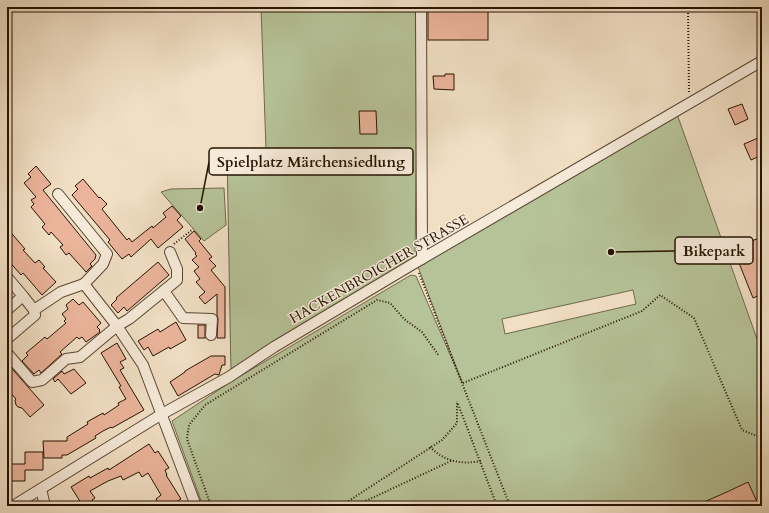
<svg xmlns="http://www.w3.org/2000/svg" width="769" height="513" font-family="Cardo,serif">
<rect width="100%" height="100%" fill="#f1dfc4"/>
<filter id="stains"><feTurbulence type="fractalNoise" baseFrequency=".005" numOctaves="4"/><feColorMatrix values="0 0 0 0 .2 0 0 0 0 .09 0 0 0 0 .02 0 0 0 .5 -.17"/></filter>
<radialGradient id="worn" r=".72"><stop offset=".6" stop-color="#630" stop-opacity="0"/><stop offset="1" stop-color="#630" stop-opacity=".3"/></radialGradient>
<g fill="#b6c297" stroke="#6e6a4c" fill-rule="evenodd">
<polygon points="261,7 418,7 415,259 231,373 227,150 266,149"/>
<path d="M 677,114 L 762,353 L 762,506 L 203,506 L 172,421 L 232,381 L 411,275 L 416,276 L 462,382 L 418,267 ZM 633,290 L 636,304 L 505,334 L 502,319 Z"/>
<polygon points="224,188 226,225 204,241 161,192 171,189"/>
</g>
<g fill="#ebb49b" stroke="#261301">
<rect x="428" y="7" width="60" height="33"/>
<polygon points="445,74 454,74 454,90 434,89 433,76 445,76"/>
<polygon points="742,104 748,119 735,125 728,109"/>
<polygon points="359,111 376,111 377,134 360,134"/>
<polygon points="758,138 762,148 762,155 751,160 744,144"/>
<polygon points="36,166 51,184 43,190 96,255 95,259 90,264 92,266 86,272 69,253 66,255 60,247 63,245 51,232 49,235 42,227 45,224 31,207 34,204 31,200 36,197 24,183 31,177 28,174"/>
<polygon points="83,179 99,198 100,197 107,204 102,209 127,240 129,238 132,242 152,226 153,228 166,217 163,213 172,206 181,216 177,220 183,227 158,248 151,239 131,257 129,254 122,259 108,242 110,240 72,195 78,189 75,186"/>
<polygon points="7,228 25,249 23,250 35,263 39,260 45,267 43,268 56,282 42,295 23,273 21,275 7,259"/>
<polygon points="194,231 201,239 199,241 212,257 209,259 216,266 211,270 225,287 225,338 217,338 218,319 217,315 217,294 205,304 199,297 205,292 196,282 200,279 194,271 199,267 192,260 197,256 195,254 196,253 185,239"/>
<polygon points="762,237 762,294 753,298 733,248"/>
<polygon points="158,262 169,275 127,311 124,307 118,313 111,305 117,299 116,298"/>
<polygon points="73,299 79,305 83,302 101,323 97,327 100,330 99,331 100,332 86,342 82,337 79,339 77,337 60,352 62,354 41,373 39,370 34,374 22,361 28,355 26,353 45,337 47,339 66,323 64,321 66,319 62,314 68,309 66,305"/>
<polygon points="176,322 186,340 170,349 169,347 153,356 148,347 144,350 138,341 158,329 160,332"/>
<rect x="198" y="325" width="7" height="13"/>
<polygon points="117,343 126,359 120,362 124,368 120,370 144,410 112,428 111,427 103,431 95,436 96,438 67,455 62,455 62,458 44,458 43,441 67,441 67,437 88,424 87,422 103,413 104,415 119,405 118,403 126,399 119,387 121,386 101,353"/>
<polygon points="211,356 225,356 225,365 222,365 219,375 215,374 178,396 170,382 185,372 185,371"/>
<polygon points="7,363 44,405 30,417 22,408 18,407 16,405 15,400 16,399 7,389"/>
<polygon points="74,369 86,383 71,394 58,379 55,382 53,379 62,371 64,374"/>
<polygon points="149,444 155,453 158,451 169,468 165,470 167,475 166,475 181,499 169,506 160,506 156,499 161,495 148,473 142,477 139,472 123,480 121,476 108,481 90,491 95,498 92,500 95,506 83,506 71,487 89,476 90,478 108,468 109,470"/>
<polygon points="25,452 43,452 43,470 25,470 25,481 7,481 7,464 25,464"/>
<polygon points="748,482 759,506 695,506 729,491"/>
</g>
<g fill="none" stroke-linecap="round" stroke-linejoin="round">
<g stroke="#594632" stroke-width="12">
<g id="minor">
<polyline points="421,7 422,259"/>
<polyline points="58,194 107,254 103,264 84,284 117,326 143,365 196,506"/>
<polyline points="7,277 23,296"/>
<polyline points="164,291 183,318 212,319 211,335"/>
<polyline points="7,310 23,296 34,310 61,292 84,284"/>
<polyline points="7,339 35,315 34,310"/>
<polyline points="7,353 32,382 42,380 66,359 80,357 117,326 129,319 177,280 177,269 170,252"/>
<polyline points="41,489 45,506"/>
<polyline points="13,506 162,414 229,377 274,347 413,264 762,61"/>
</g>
</g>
<g stroke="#261301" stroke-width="2" stroke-dasharray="1 2" stroke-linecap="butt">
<polyline points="688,7 689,92"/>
<polyline points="174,244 193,229"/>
<polyline points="419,273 510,506"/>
<polyline points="463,383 642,311 660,295 694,318 742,430 762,438"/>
<polyline points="458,404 497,506"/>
<path d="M 430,447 C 444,461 461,465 481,461"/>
<polyline points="211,506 187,439 189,425 205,405 377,300 390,303 404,319 422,332 439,356"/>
<polyline points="341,506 442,440 457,423 457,401"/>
<polyline points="355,506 451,461"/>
</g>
<use href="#minor" stroke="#f6ead9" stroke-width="10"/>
</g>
<g text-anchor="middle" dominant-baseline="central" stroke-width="3" stroke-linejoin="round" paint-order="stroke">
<g font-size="14" fill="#261301" stroke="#f6ead9">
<text transform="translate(379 269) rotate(-30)">HACKENBROICHER STRASSE</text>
</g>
</g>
<path fill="none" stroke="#261301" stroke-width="1.5" d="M200 208L209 162M611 252L675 251"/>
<g fill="#261301" stroke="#f6ead9" stroke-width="1.5">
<circle cx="200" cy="208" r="4"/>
<circle cx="611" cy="252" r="4"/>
</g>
<g fill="#f6ead9" stroke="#261301" stroke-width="1.5">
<rect x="209" y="148" width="204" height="27" rx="4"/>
<rect x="675" y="237" width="78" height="27" rx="4"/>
</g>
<g font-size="15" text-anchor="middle" font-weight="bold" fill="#261301">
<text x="311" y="167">Spielplatz Märchensiedlung</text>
<text x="714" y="256">Bikepark</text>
</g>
<rect width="769" height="513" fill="none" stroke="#f1dfc4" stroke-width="24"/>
<rect x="8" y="8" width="753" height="497" fill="none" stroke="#261301" stroke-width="2"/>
<rect x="12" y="12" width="745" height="489" fill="none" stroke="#261301"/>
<rect width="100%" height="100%" filter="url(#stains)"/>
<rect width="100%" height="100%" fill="url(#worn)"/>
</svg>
